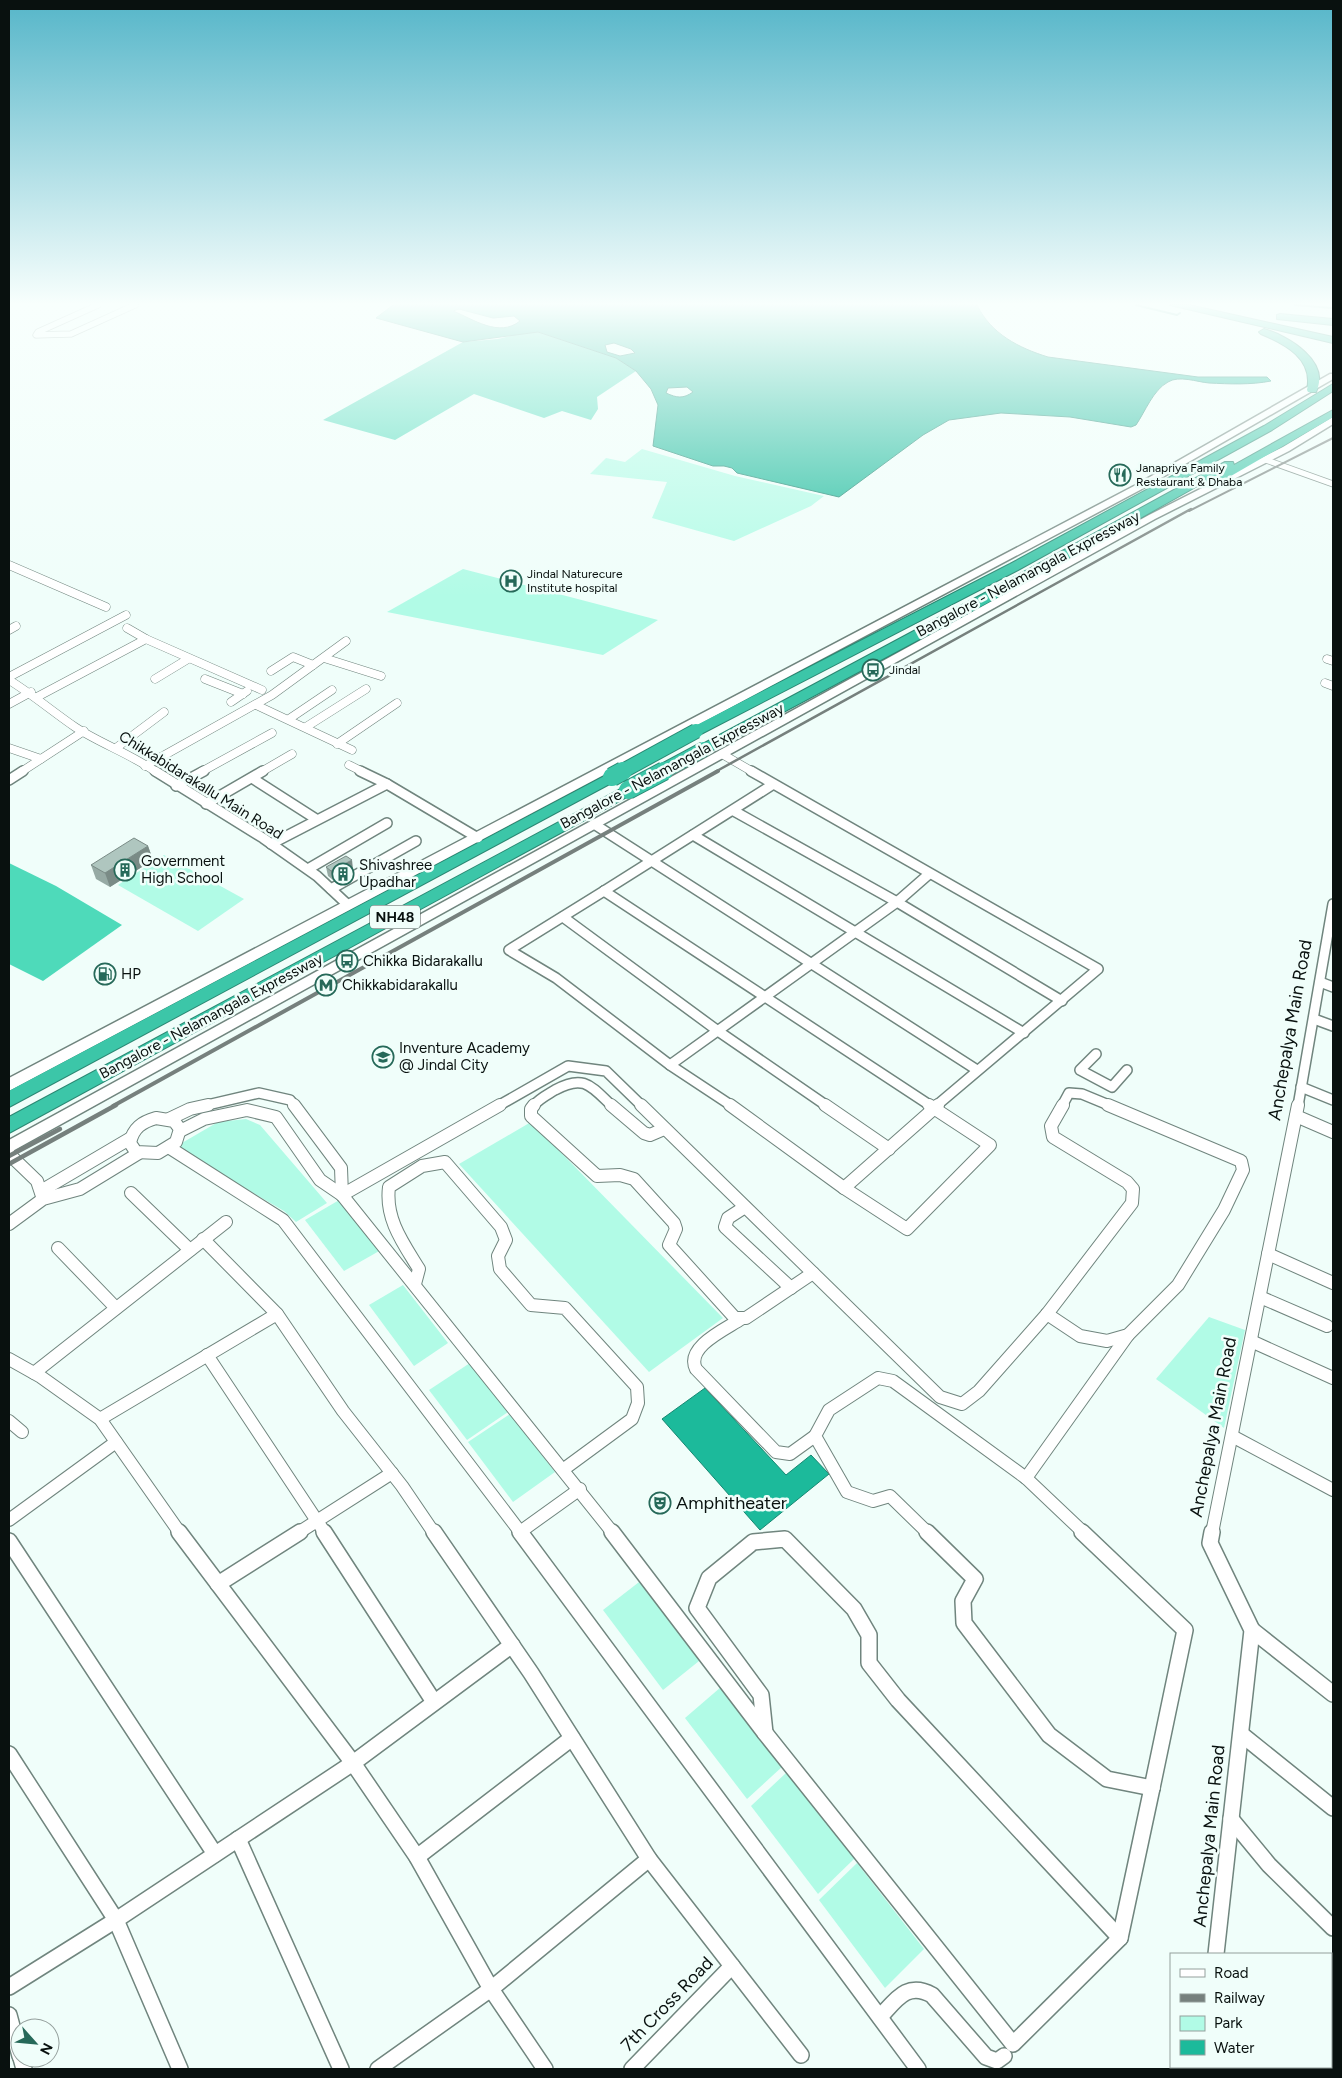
<svg xmlns="http://www.w3.org/2000/svg" width="1342" height="2078" font-family="Figtree,sans-serif">
<rect width="100%" height="100%" fill="#f0fefa"/>
<g fill="#b1fbe6">
<polygon points="642,449 735,476 824,496 811,506 734,541 652,518 667,482 590,474 606,458 625,462"/>
<polygon points="463,569 658,620 603,655 387,612"/>
<polygon points="164,855 244,899 198,931 118,885"/>
<polygon points="246,1119 260,1125 327,1203 296,1222 284,1211 175,1147 218,1122"/>
<polygon points="531,1122 723,1318 649,1372 459,1164"/>
<polygon points="341,1199 381,1250 344,1271 305,1220"/>
<polygon points="403,1285 448,1343 414,1366 369,1305"/>
<polygon points="1209,1317 1245,1330 1224,1428 1156,1379"/>
<polygon points="470,1363 508,1412 467,1440 429,1390"/>
<polygon points="510,1414 555,1472 513,1502 468,1442"/>
<polygon points="643,1579 704,1657 663,1690 603,1610"/>
<polygon points="721,1687 783,1766 747,1799 685,1718"/>
<polygon points="787,1772 855,1858 818,1894 751,1806"/>
<polygon points="857,1863 924,1949 885,1988 819,1900"/>
</g>
<g fill="#4edaba">
<polygon points="529,331 538,332 616,358 636,371 597,397 598,409 591,420 562,411 544,418 474,394 395,440 323,420 463,342 498,339"/>
<polygon points="9,863 56,886 122,925 43,981 9,964"/>
</g>
<g fill="#1cba9b" stroke="#168771" fill-rule="evenodd">
<path d="M 393,305 L 977,305 C 991,334 1019,348 1048,357 L 1198,377 L 1267,377 L 1271,381 C 1251,385 1229,384 1209,383 C 1197,382 1179,375 1168,382 C 1153,390 1145,412 1136,425 L 1131,427 L 1070,417 L 1001,413 L 949,420 L 923,435 L 839,497 L 737,473 L 732,468 L 724,466 L 713,466 L 653,446 L 658,405 L 651,389 L 636,371 L 616,358 L 538,332 L 463,342 L 376,318 ZM 459,309 L 493,318 L 514,316 L 520,321 C 499,338 473,319 453,311 ZM 614,343 L 631,349 L 635,353 L 620,356 L 607,352 L 605,345 ZM 687,387 L 693,392 C 683,399 677,398 666,393 L 668,388 Z"/>
<polygon points="705,1388 786,1475 811,1455 829,1474 760,1530 662,1419"/>
</g>
<g fill="none" stroke-linecap="round" stroke-linejoin="round">
<g stroke="#168771" stroke-width="2">
<polyline points="1136,305 1177,315 1180,313"/>
<polyline points="1295,305 1333,308"/>
</g>
<g stroke="#70857e" stroke-width="7">
<g id="street-far4">
<polyline points="98,305 38,332 36,335 71,334 135,305"/>
<polyline points="1266,460 1333,484"/>
</g>
</g>
<g stroke="#70857e" stroke-width="9">
<g id="street-far3">
<polyline points="9,565 106,607"/>
<polyline points="127,628 146,639"/>
<polyline points="9,630 16,626"/>
<polyline points="324,658 381,676"/>
<polyline points="1327,659 1333,661"/>
<polyline points="271,671 293,657 313,665"/>
<polyline points="9,677 126,615"/>
<polyline points="155,679 188,659"/>
<polyline points="205,679 243,694"/>
<path d="M 9,680 C 32,694 53,712 75,727 C 101,744 131,754 156,772"/>
<polyline points="1325,683 1333,686"/>
<polyline points="37,697 146,639 262,690"/>
<polyline points="231,702 247,691"/>
<polyline points="9,704 31,692"/>
<polyline points="256,705 352,750"/>
<polyline points="289,719 332,690"/>
<polyline points="306,727 366,689"/>
<polyline points="337,744 397,703"/>
<polyline points="9,748 41,759"/>
<polyline points="116,748 164,712"/>
<polyline points="722,754 753,772"/>
<polyline points="349,765 363,772"/>
<polyline points="145,766 272,695 346,641"/>
<polyline points="21,772 84,731"/>
<polyline points="201,772 272,733"/>
<polyline points="261,772 292,754"/>
</g>
</g>
<g stroke="#70857e" stroke-width="12">
<g id="street-far2">
<polyline points="155,771 263,838 317,876 348,905"/>
<polyline points="360,771 387,784"/>
<polyline points="751,771 1098,969 936,1106"/>
<polyline points="252,778 316,819"/>
<polyline points="9,780 23,771"/>
<polyline points="176,786 204,771"/>
<polyline points="206,804 263,771"/>
<polyline points="734,811 897,902 1062,1001"/>
<polyline points="594,824 977,1070"/>
<polyline points="693,835 1024,1033"/>
<polyline points="271,844 387,784 478,838"/>
<polyline points="308,869 387,823"/>
<polyline points="331,889 416,841"/>
<polyline points="604,891 931,1106"/>
<polyline points="604,891 509,950 556,978 670,1065 732,1106"/>
<polyline points="604,891 772,785"/>
<polyline points="563,917 718,1031 827,1106"/>
<polyline points="1320,982 1333,987"/>
<polyline points="1314,1019 1333,1026"/>
<polyline points="1096,1054 1080,1070 1112,1087 1127,1070"/>
<polyline points="670,1065 897,902 929,874"/>
<polyline points="1301,1087 1333,1100"/>
<polyline points="203,1106 259,1093 290,1100 295,1106"/>
<polyline points="498,1106 568,1066 606,1071 642,1106"/>
<path d="M 533,1106 C 540,1098 547,1095 555,1090 C 584,1074 591,1086 612,1106"/>
<polyline points="1062,1106 1069,1093 1082,1094 1111,1106"/>
<polyline points="1298,1106 1333,904"/>
</g>
</g>
<g stroke="#70857e" stroke-width="14">
<g id="street-far1">
<polyline points="294,1105 341,1168 342,1195"/>
<polyline points="534,1105 531,1109 531,1116 597,1176 620,1175 634,1179 674,1223 676,1229 669,1245 735,1318 746,1318 813,1273"/>
<polyline points="611,1105 644,1133 650,1135 664,1129"/>
<polyline points="641,1105 940,1397 962,1404 979,1391 1047,1314"/>
<polyline points="730,1105 844,1188 907,1229 990,1145 929,1105"/>
<polyline points="825,1105 889,1149"/>
<polyline points="1296,1116 1333,1132"/>
<path d="M 156,1118 L 174,1121 L 180,1129 L 176,1142 L 158,1153 L 136,1152 L 130,1143 C 133,1128 142,1122 156,1118 Z"/>
<polyline points="169,1119 190,1109 208,1105"/>
<polyline points="180,1131 204,1119 247,1110 276,1117 320,1180 342,1195 613,1533"/>
<polyline points="170,1148 283,1220 521,1533"/>
<polyline points="9,1154 37,1181 42,1196"/>
<polyline points="844,1188 938,1105"/>
<polyline points="41,1191 131,1138"/>
<polyline points="131,1193 190,1250"/>
<polyline points="342,1195 500,1105"/>
<polyline points="745,1207 728,1218 725,1227 791,1288"/>
<polyline points="9,1224 43,1199 80,1189 139,1153"/>
<polyline points="203,1239 277,1314 343,1411 402,1486 434,1533"/>
<polyline points="58,1248 116,1308"/>
<polyline points="1268,1254 1333,1283"/>
<path d="M 415,1284 L 419,1269 C 403,1243 385,1219 389,1187 L 422,1166 L 445,1162 L 501,1227 L 506,1240 L 498,1256 L 500,1269 L 531,1305 L 565,1308 L 637,1387 L 638,1403 L 632,1419 L 564,1469"/>
<polyline points="1260,1297 1327,1326"/>
<polyline points="1047,1314 1080,1336 1107,1341 1128,1335 1178,1285 1224,1210 1243,1170 1241,1161 1108,1105"/>
<polyline points="1047,1314 1132,1203 1133,1189 1127,1182 1053,1137 1051,1126 1063,1105"/>
<path d="M 741,1319 C 726,1329 685,1347 696,1369 L 776,1452 L 790,1454 L 815,1436"/>
<polyline points="1251,1341 1333,1378"/>
<polyline points="207,1355 325,1533"/>
<polyline points="9,1359 41,1377 100,1419 180,1533"/>
<polyline points="34,1373 226,1222"/>
<polyline points="100,1419 277,1314"/>
<polyline points="9,1421 22,1432"/>
<polyline points="1232,1436 1333,1490"/>
<polyline points="1026,1478 1128,1335"/>
<polyline points="9,1520 116,1442"/>
<polyline points="520,1532 580,1489"/>
<polyline points="298,1533 392,1473"/>
<polyline points="928,1533 890,1496 873,1501 847,1492 815,1436 829,1410 878,1378 893,1381 1026,1478 1084,1533"/>
<polyline points="1212,1533 1298,1105"/>
</g>
</g>
<g stroke="#70857e" stroke-width="18">
<g id="street">
<polyline points="179,1532 353,1763 417,1857 491,1989 545,2069"/>
<polyline points="324,1532 434,1702"/>
<polyline points="434,1532 531,1673 649,1859 801,2055"/>
<polyline points="520,1532 918,2069"/>
<polyline points="612,1532 765,1733 1013,2044 1120,1938 1152,1788"/>
<polyline points="927,1532 975,1579 963,1601 964,1623 1049,1735 1107,1779 1152,1788"/>
<polyline points="1082,1532 1185,1630 1152,1788"/>
<polyline points="1212,1532 1210,1543 1252,1630 1216,1954"/>
<polyline points="9,1541 215,1854"/>
<polyline points="218,1584 300,1532"/>
<polyline points="1252,1630 1333,1694"/>
<polyline points="765,1733 761,1695 697,1608 709,1578 753,1542 785,1539 854,1609 869,1635 869,1663 898,1700 1120,1938"/>
<polyline points="1241,1734 1333,1808"/>
<polyline points="9,1754 116,1920 180,2069"/>
<polyline points="1231,1819 1269,1865 1333,1928"/>
<polyline points="238,1839 341,2069"/>
<polyline points="417,1857 572,1738"/>
<polyline points="9,1987 116,1920 353,1763 512,1645"/>
<polyline points="9,2015 20,2056"/>
<path d="M 880,2017 C 896,2000 907,1981 932,1995 L 986,2057 L 997,2061 L 1004,2056"/>
<polyline points="21,2058 24,2069"/>
<polyline points="1331,2058 1333,2054"/>
<polyline points="1323,2067 1326,2069"/>
<polyline points="378,2069 491,1989 649,1859"/>
<polyline points="632,2069 732,1966"/>
<polyline points="1204,2069 1205,2067"/>
</g>
</g>
<g stroke="#70857e" stroke-width="3">
<g id="secondary">
<polygon points="1330,374 1333,374 1333,379 1140,490 9,1091 9,1078 1134,486"/>
<polygon points="1333,417 1333,424 1289,451 1155,519 9,1153 9,1140 1149,515 1283,447"/>
</g>
</g>
<g stroke="#2a8772" stroke-width="2">
<g id="highway">
<polygon points="1170,305 1189,305 1333,337 1333,343"/>
<polygon points="1280,314 1333,319 1333,325 1277,319 1277,315"/>
<path d="M 1264,329 C 1289,336 1331,362 1316,392 L 1308,392 L 1307,390 C 1314,359 1285,344 1261,334 L 1259,332 Z"/>
<polygon points="1333,384 1333,391 1272,430 1018,570 701,734 696,735 689,731 691,728 1010,564 1264,426"/>
<polygon points="1333,410 1333,417 1224,480 1216,480 1215,476 1032,579 709,752 704,754 696,749 699,746 1022,573 1225,462 1233,462 1234,465"/>
<polygon points="612,772 620,777 617,780 9,1107 9,1091"/>
<polygon points="628,785 636,790 634,793 9,1133 9,1117"/>
</g>
</g>
<use href="#street-far4" stroke="#fff" stroke-width="5.5"/>
<use href="#street-far3" stroke="#fff" stroke-width="8"/>
<use href="#street-far2" stroke="#fff" stroke-width="9"/>
<use href="#street-far1" stroke="#fff" stroke-width="12"/>
<use href="#street" stroke="#fff" stroke-width="15"/>
<use href="#secondary" fill="#fff" fill-rule="evenodd"/>
<use href="#highway" fill="#3cc6a8" fill-rule="evenodd"/>
<polyline stroke="#76807d" stroke-width="2" points="1189,511 1333,438"/>
<polyline stroke="#76807d" stroke-width="2.5" points="715,772 1191,509"/>
<polyline stroke="#76807d" stroke-width="4" points="113,1106 718,771"/>
<g stroke="#76807d" stroke-width="4.5">
<polyline points="9,1156 60,1129"/>
<polyline points="9,1164 116,1105"/>
</g>
<g stroke="#2a8772" stroke-width="16" stroke-linecap="butt">
<g id="highway-bridge-far1">
<polyline points="621,772 696,731"/>
<polyline points="661,772 704,749"/>
</g>
</g>
<g stroke="#2a8772" stroke-width="20" stroke-linecap="butt">
<g id="highway-bridge">
<polyline points="612,777 623,771"/>
<polyline points="628,790 664,771"/>
</g>
</g>
<use href="#highway-bridge-far1" stroke="#3cc6a8" stroke-width="14"/>
<use href="#highway-bridge" stroke="#3cc6a8" stroke-width="18"/>
</g>
<g fill="#96aaa4">
<polygon points="148,846 153,860 110,887 96,879 91,865"/>
<polygon points="326,867 353,869 333,880 328,876"/>
</g>
<g fill="#7a8b86">
<polygon points="148,846 153,860 110,887 105,873"/>
<polygon points="352,860 353,869 333,880 331,871"/>
</g>
<g fill="#afc6bf" stroke="#7a8b86">
<polygon points="134,838 148,846 105,873 91,865"/>
<polygon points="346,856 352,860 331,871 326,867"/>
</g>
<linearGradient id="sky" x2="0" y2="1"><stop stop-color="#56b6c9"/><stop offset="0.51" stop-color="#f8fffd"/><stop offset="1" stop-color="#f8fffd" stop-opacity="0"/></linearGradient>
<rect width="1342" height="596" fill="url(#sky)"/>
<defs>
<g id="restaurant-ring" transform="scale(1.125)"><circle r="9.5" fill="#f0fefa" stroke="#266959" stroke-width="1.5"/><path d="M-5-6h1v4h1v-4h1v4h1v-4h1v5L-1.5 .5V6h-2V.5L-5-1ZM5-6V6H3V1.5H1.5Q1.5-4 5-6Z" fill="#266959"/></g>
<g id="hospital-ring" transform="scale(1.125)"><circle r="9.5" fill="#f0fefa" stroke="#266959" stroke-width="1.5"/><path d="M-5-5h3v3.5h4V-5h3V5h-3V1.5h-4V5h-3Z" fill="#266959"/></g>
<g id="bus-ring" transform="scale(1.125)"><circle r="9.5" fill="#f0fefa" stroke="#266959" stroke-width="1.5"/><path d="M-5-6H5V4H4V6H2V4H-2V6H-4V4H-5ZM-3.5-4V0h7V-4ZM-3.5 1.2v1.5H-2V1.2ZM2 1.2v1.5H3.5V1.2Z" fill="#266959"/></g>
<g id="building-ring" transform="scale(1.125)"><circle r="9.5" fill="#f0fefa" stroke="#266959" stroke-width="1.5"/><path d="M-4-6H4V6H1V3H-1V6H-4ZM-2.5-4.3h1.7v1.8h-1.7ZM.8-4.3h1.7v1.8H.8ZM-2.5-1h1.7V.8h-1.7ZM.8-1h1.7V.8H.8Z" fill="#266959"/></g>
<g id="fuel-ring" transform="scale(1.125)"><circle r="9.5" fill="#f0fefa" stroke="#266959" stroke-width="1.5"/><path d="M-5.5-6h7V0h2V4h1.3V-2.5L3-4.5l.8-.8L6-3V5H2.5V1h-1V6h-7ZM-4.2-4.7v3.2H.2V-4.7Z" fill="#266959"/></g>
<g id="metro-ring" transform="scale(1.125)"><circle r="9.5" fill="#f0fefa" stroke="#266959" stroke-width="1.5"/><path d="M-5.5 5V-5H-3L0 0L3-5H5.5V5H3V-.5L0 4L-3-.5V5Z" fill="#266959"/></g>
<g id="school-ring" transform="scale(1.125)"><circle r="9.5" fill="#f0fefa" stroke="#266959" stroke-width="1.5"/><path d="M0-5L7-2L0 1L-7-2ZM-4 1L0 2.5L4 1V4Q0 6-4 4Z" fill="#266959"/></g>
<g id="theatre-ring" transform="scale(1.125)"><circle r="9.5" fill="#f0fefa" stroke="#266959" stroke-width="1.5"/><path d="M-5-5.5Q0-4 5-5.5V0Q5 5 0 6Q-5 5-5 0ZM-3.3-2.5H-1v1.5H-3.3ZM1-2.5H3.3v1.5H1ZM-2.8 1Q0 5.5 2.8 1Z" fill="#266959"/></g>
</defs>
<g fill-rule="evenodd">
<use href="#restaurant-ring" x="1120" y="475"/>
<use href="#hospital-ring" x="511" y="581"/>
<use href="#bus-ring" x="873" y="670"/>
<use href="#building-ring" x="125" y="870"/>
<use href="#building-ring" x="343" y="874"/>
<use href="#bus-ring" x="347" y="961"/>
<use href="#fuel-ring" x="105" y="974"/>
<use href="#metro-ring" x="326" y="985"/>
<use href="#school-ring" x="383" y="1057"/>
<use href="#theatre-ring" x="660" y="1503"/>
</g>
<g text-anchor="middle" dominant-baseline="central" stroke-width="5" stroke-linejoin="round" paint-order="stroke">
<g font-size="12" fill="#09110f" stroke="#f0fefa" text-anchor="start">
<text x="1136" y="468">Janapriya Family<tspan x="1136" dy="14">Restaurant &amp; Dhaba</tspan></text>
<text x="527" y="574">Jindal Naturecure<tspan x="527" dy="14">Institute hospital</tspan></text>
<text x="889" y="670">Jindal</text>
</g>
<rect fill="#f0fefa" stroke="#4e5856" stroke-width="1" x="370" y="905.5" width="50" height="23" rx="4"/>
<g font-size="14" font-weight="bold" fill="#09110f">
<text x="395" y="917">NH48</text>
</g>
<g font-size="15" fill="#09110f" stroke="#f0fefa">
<text transform="translate(1028 574) rotate(-28)">Bangalore - Nelamangala Expressway</text>
<text transform="translate(672 766) rotate(-28)">Bangalore - Nelamangala Expressway</text>
<text transform="translate(201 785) rotate(32)">Chikkabidarakallu Main Road</text>
<text transform="translate(211 1016) rotate(-28)">Bangalore - Nelamangala Expressway</text>
</g>
<g font-size="15" fill="#09110f" stroke="#f0fefa" text-anchor="start">
<text x="141" y="861">Government<tspan x="141" dy="17">High School</tspan></text>
<text x="359" y="865">Shivashree<tspan x="359" dy="17">Upadhar</tspan></text>
<text x="363" y="961">Chikka Bidarakallu</text>
<text x="121" y="974">HP</text>
<text x="342" y="985">Chikkabidarakallu</text>
<text x="399" y="1048">Inventure Academy<tspan x="399" dy="17">@ Jindal City</tspan></text>
</g>
<g font-size="18" fill="#09110f" stroke="#f0fefa">
<text transform="translate(1290 1030) rotate(-80)">Anchepalya Main Road</text>
<text transform="translate(1213 1427) rotate(-79)">Anchepalya Main Road</text>
<text transform="translate(1209 1836) rotate(-84)">Anchepalya Main Road</text>
<text transform="translate(667 2004) rotate(-46)">7th Cross Road</text>
</g>
<g font-size="18" fill="#09110f" stroke="#f0fefa" text-anchor="start">
<text x="676" y="1503">Amphitheater</text>
</g>
</g>
<rect width="1342" height="2078" fill="none" stroke="#09110f" stroke-width="20"/>
<rect x="1170" y="1953" width="162" height="115" fill="#f0fefa" stroke="#949f9c"/>
<rect x="1180" y="1969" width="25" height="8" fill="#ffffff" stroke="#949f9c"/>
<text x="1214" y="1978" font-size="15" fill="#09110f">Road</text>
<rect x="1180" y="1994" width="25" height="8" fill="#76807d" stroke="#949f9c"/>
<text x="1214" y="2003" font-size="15" fill="#09110f">Railway</text>
<rect x="1180" y="2016" width="25" height="15" fill="#b1fbe6" stroke="#949f9c"/>
<text x="1214" y="2028" font-size="15" fill="#09110f">Park</text>
<rect x="1180" y="2040" width="25" height="15" fill="#1cba9b" stroke="#949f9c"/>
<text x="1214" y="2053" font-size="15" fill="#09110f">Water</text>
<g transform="translate(35 2043) rotate(117)"><circle r="24" fill="#f0fefa" stroke="#949f9c"/>
<path d="M0-4L9 19L0 12L-9 19Z" fill="#266959"/>
<text y="-8" font-size="14" font-weight="bold" text-anchor="middle" fill="#09110f">N</text>
</g>
</svg>
